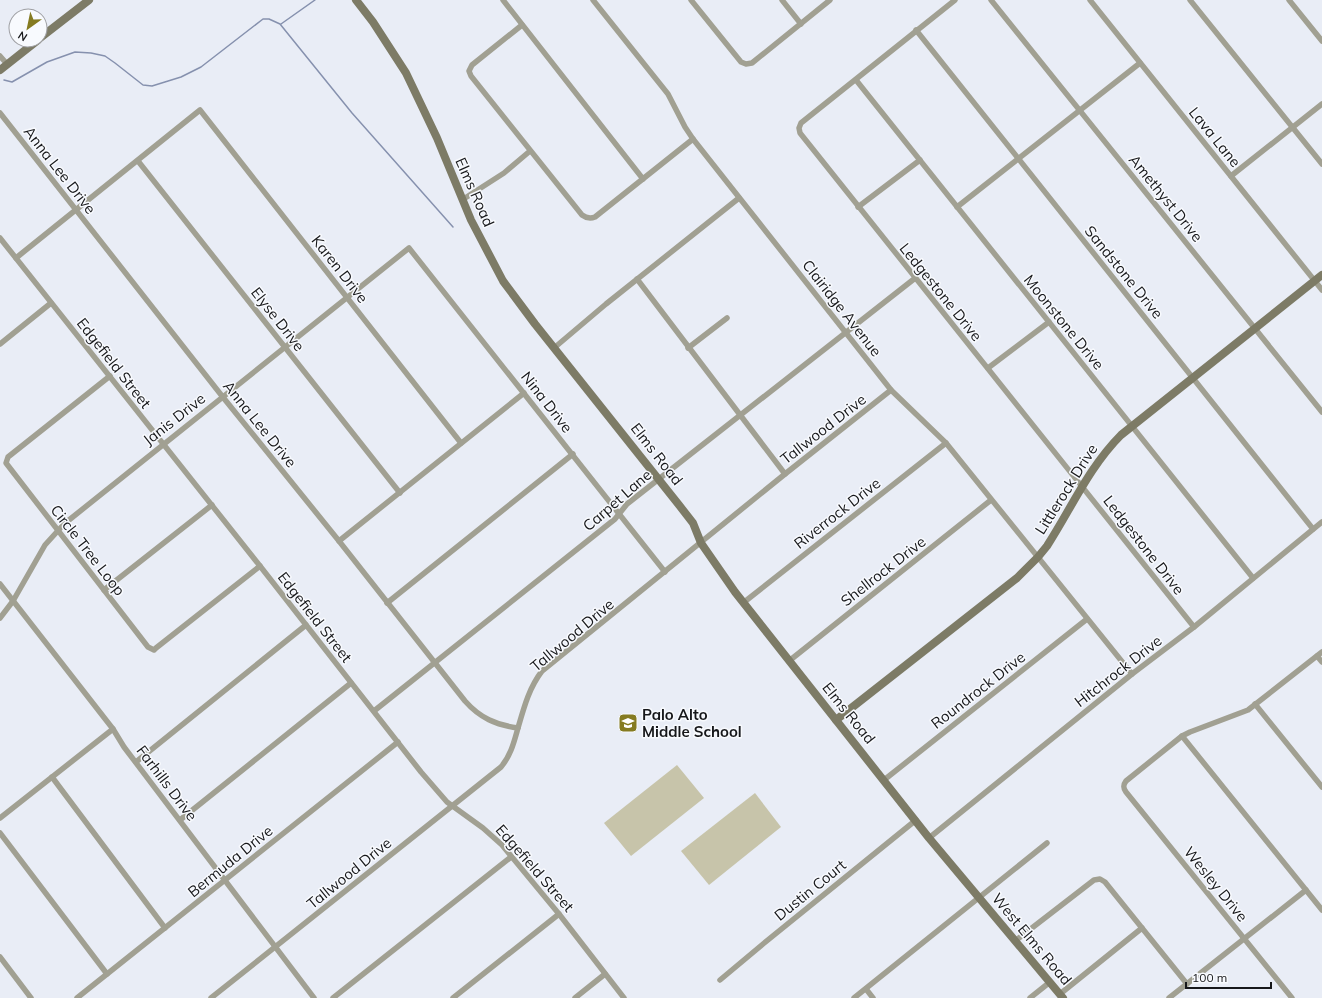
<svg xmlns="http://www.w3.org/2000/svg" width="1322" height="998" font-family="Mulish,sans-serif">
<rect width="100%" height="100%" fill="#e9edf6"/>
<g fill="#c7c4aa">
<polygon points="677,765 704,798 631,856 604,823"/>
<polygon points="755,793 781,827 709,885 681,851"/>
</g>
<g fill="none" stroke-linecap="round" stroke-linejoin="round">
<g stroke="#8691ae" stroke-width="1.5">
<polyline points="281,24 315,0"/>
<polyline points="4,80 12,82 47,62 75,52 91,53 105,56 115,63 143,85 152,86 181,77 201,67 263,19 269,19 280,24 352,113 453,227"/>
</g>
<g stroke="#a1a092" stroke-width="5.5">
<polyline points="503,0 643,179"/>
<polyline points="593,0 668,94 685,127 693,139 891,390 946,443 1132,674"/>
<polyline points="691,0 741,62 746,64 752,63 830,0"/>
<polyline points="782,0 801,24"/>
<path d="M 955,0 L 801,123 L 799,128 L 800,133 C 930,298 1063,462 1194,627"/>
<polyline points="991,0 1322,412"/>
<polyline points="1090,0 1322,290"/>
<polyline points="1190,0 1322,164"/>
<polyline points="1289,0 1322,41"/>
<path d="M 522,25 L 472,65 L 469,71 L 471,76 L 582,215 C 586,218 590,219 595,217 L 693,139"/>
<polyline points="916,30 1313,529"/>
<polyline points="0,56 7,64"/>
<polyline points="856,80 1253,578"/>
<path d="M 0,113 L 222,396 L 339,541 L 465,701 C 480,718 496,725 518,728"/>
<polyline points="138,161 400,493"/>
<polyline points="1231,176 1322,104"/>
<polyline points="462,200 504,173 530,151"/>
<polyline points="858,207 920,160"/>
<polyline points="957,207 1140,63"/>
<polyline points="0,238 260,566 421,772 447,802 483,828 502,845 559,914 624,998"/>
<polyline points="16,258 200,110 461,443"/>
<polyline points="637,279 785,474"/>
<polyline points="0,344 51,303"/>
<polyline points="554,348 606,304 739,198"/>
<polyline points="688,348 727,318"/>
<polyline points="988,368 1049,322"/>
<polyline points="110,376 8,457 6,463 148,647 154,650 156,648 260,566"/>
<polyline points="339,541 524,393"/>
<polyline points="0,584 113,729 124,747 314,998"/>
<polyline points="104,590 212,505"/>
<polyline points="387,603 573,454"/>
<polyline points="743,603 946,443"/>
<polyline points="0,618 13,601 45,545 64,524 409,248 665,572"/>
<polyline points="1317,656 1322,662"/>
<polyline points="789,661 991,500"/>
<polyline points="1255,704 1322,787"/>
<polyline points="374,711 615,519 627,504 914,279"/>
<polyline points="1182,736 1322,910"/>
<polyline points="136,762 306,625"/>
<polyline points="52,777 165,928"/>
<polyline points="884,780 1087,619"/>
<polyline points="0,818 113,729"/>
<polyline points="180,820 351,683"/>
<polyline points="0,833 107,974"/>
<polyline points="929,838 1132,674 1194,627 1322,522"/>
<polyline points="1015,941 1094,880 1100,879 1105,882 1187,984"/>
<polyline points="0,957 31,998"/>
<polyline points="720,980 763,944 916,820"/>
<polyline points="866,989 873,998"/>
<polyline points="1060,994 1142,928"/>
<polyline points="77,998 398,742"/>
<path d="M 211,998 L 501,767 C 511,755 514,742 518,728 C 524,707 529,688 542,671 L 785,474 L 891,390"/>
<polyline points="333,998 511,857"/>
<polyline points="453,998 559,914"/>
<polyline points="575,998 605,974"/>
<polyline points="854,998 1047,843"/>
<polyline points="1030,998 1050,982"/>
<polyline points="1169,998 1306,890"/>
<path d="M 1292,998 L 1126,792 C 1123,788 1123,785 1126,781 L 1182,736 L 1190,732 L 1248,710 L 1322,652"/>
</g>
<g stroke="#7d7b66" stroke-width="8">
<polyline points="356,0 373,22 406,73 437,138 471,220 503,281 535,324 679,505 693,523 701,543 735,592 929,838 1063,998"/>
<polyline points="40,38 89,0"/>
<polyline points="0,70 38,40"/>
<path d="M 836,720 L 1017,578 L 1038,557 L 1047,546 C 1071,509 1089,467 1121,435 L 1322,275"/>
</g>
</g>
<defs>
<g id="school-square" transform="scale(1)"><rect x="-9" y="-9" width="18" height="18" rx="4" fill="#857b21" stroke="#f8fafe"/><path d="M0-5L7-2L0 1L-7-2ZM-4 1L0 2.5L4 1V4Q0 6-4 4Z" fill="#fff"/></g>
</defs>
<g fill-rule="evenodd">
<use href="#school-square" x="628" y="723"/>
</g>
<g text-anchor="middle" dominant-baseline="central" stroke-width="3" stroke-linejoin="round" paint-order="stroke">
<g font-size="15" fill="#16171a" stroke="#f8fafe">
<text transform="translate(1215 137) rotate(51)">Lava Lane</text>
<text transform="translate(60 170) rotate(52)">Anna Lee Drive</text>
<text transform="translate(475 192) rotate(66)">Elms Road</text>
<text transform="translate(1166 198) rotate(51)">Amethyst Drive</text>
<text transform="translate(340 269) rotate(52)">Karen Drive</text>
<text transform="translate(1124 272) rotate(51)">Sandstone Drive</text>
<text transform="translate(941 292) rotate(51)">Ledgestone Drive</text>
<text transform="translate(842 308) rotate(52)">Clairidge Avenue</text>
<text transform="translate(278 319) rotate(52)">Elyse Drive</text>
<text transform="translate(1064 322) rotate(51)">Moonstone Drive</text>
<text transform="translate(114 363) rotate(52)">Edgefield Street</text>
<text transform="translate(547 402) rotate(52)">Nina Drive</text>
<text transform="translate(174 419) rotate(-38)">Janis Drive</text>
<text transform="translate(260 424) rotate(51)">Anna Lee Drive</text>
<text transform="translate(823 429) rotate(-38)">Tallwood Drive</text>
<text transform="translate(657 454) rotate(52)">Elms Road</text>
<text transform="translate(1066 489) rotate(-58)">Littlerock Drive</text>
<text transform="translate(617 500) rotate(-41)">Carpet Lane</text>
<text transform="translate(837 513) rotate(-38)">Riverrock Drive</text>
<text transform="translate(1144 545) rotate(52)">Ledgestone Drive</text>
<text transform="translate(88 550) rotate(52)">Circle Tree Loop</text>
<text transform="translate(883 571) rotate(-38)">Shellrock Drive</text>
<text transform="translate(315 617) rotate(52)">Edgefield Street</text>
<text transform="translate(572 635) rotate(-40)">Tallwood Drive</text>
<text transform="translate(1118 671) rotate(-38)">Hitchrock Drive</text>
<text transform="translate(978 690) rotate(-38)">Roundrock Drive</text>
<text transform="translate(849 713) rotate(51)">Elms Road</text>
<text transform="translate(167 783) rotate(53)">Farhills Drive</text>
<text transform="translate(230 861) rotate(-39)">Bermuda Drive</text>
<text transform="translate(535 868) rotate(49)">Edgefield Street</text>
<text transform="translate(349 873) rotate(-39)">Tallwood Drive</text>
<text transform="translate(1216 884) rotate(51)">Wesley Drive</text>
<text transform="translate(810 890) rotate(-39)">Dustin Court</text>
<text transform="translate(1032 939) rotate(50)">West Elms Road</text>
</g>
<g font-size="15" font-weight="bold" fill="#16171a" stroke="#f8fafe" text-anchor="start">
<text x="642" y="714">Palo Alto<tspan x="642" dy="17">Middle School</tspan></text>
</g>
</g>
<g transform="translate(28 28) rotate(213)"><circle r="19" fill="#f8fafe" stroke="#9e9fa3"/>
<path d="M0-3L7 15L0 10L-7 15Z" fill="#857b21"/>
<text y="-6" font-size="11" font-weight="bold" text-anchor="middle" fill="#16171a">N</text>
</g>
<path d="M1186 982v6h85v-6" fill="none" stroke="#16171a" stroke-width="2"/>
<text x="1192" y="982" font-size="12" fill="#16171a" stroke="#f8fafe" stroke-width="3" paint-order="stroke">100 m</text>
</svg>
